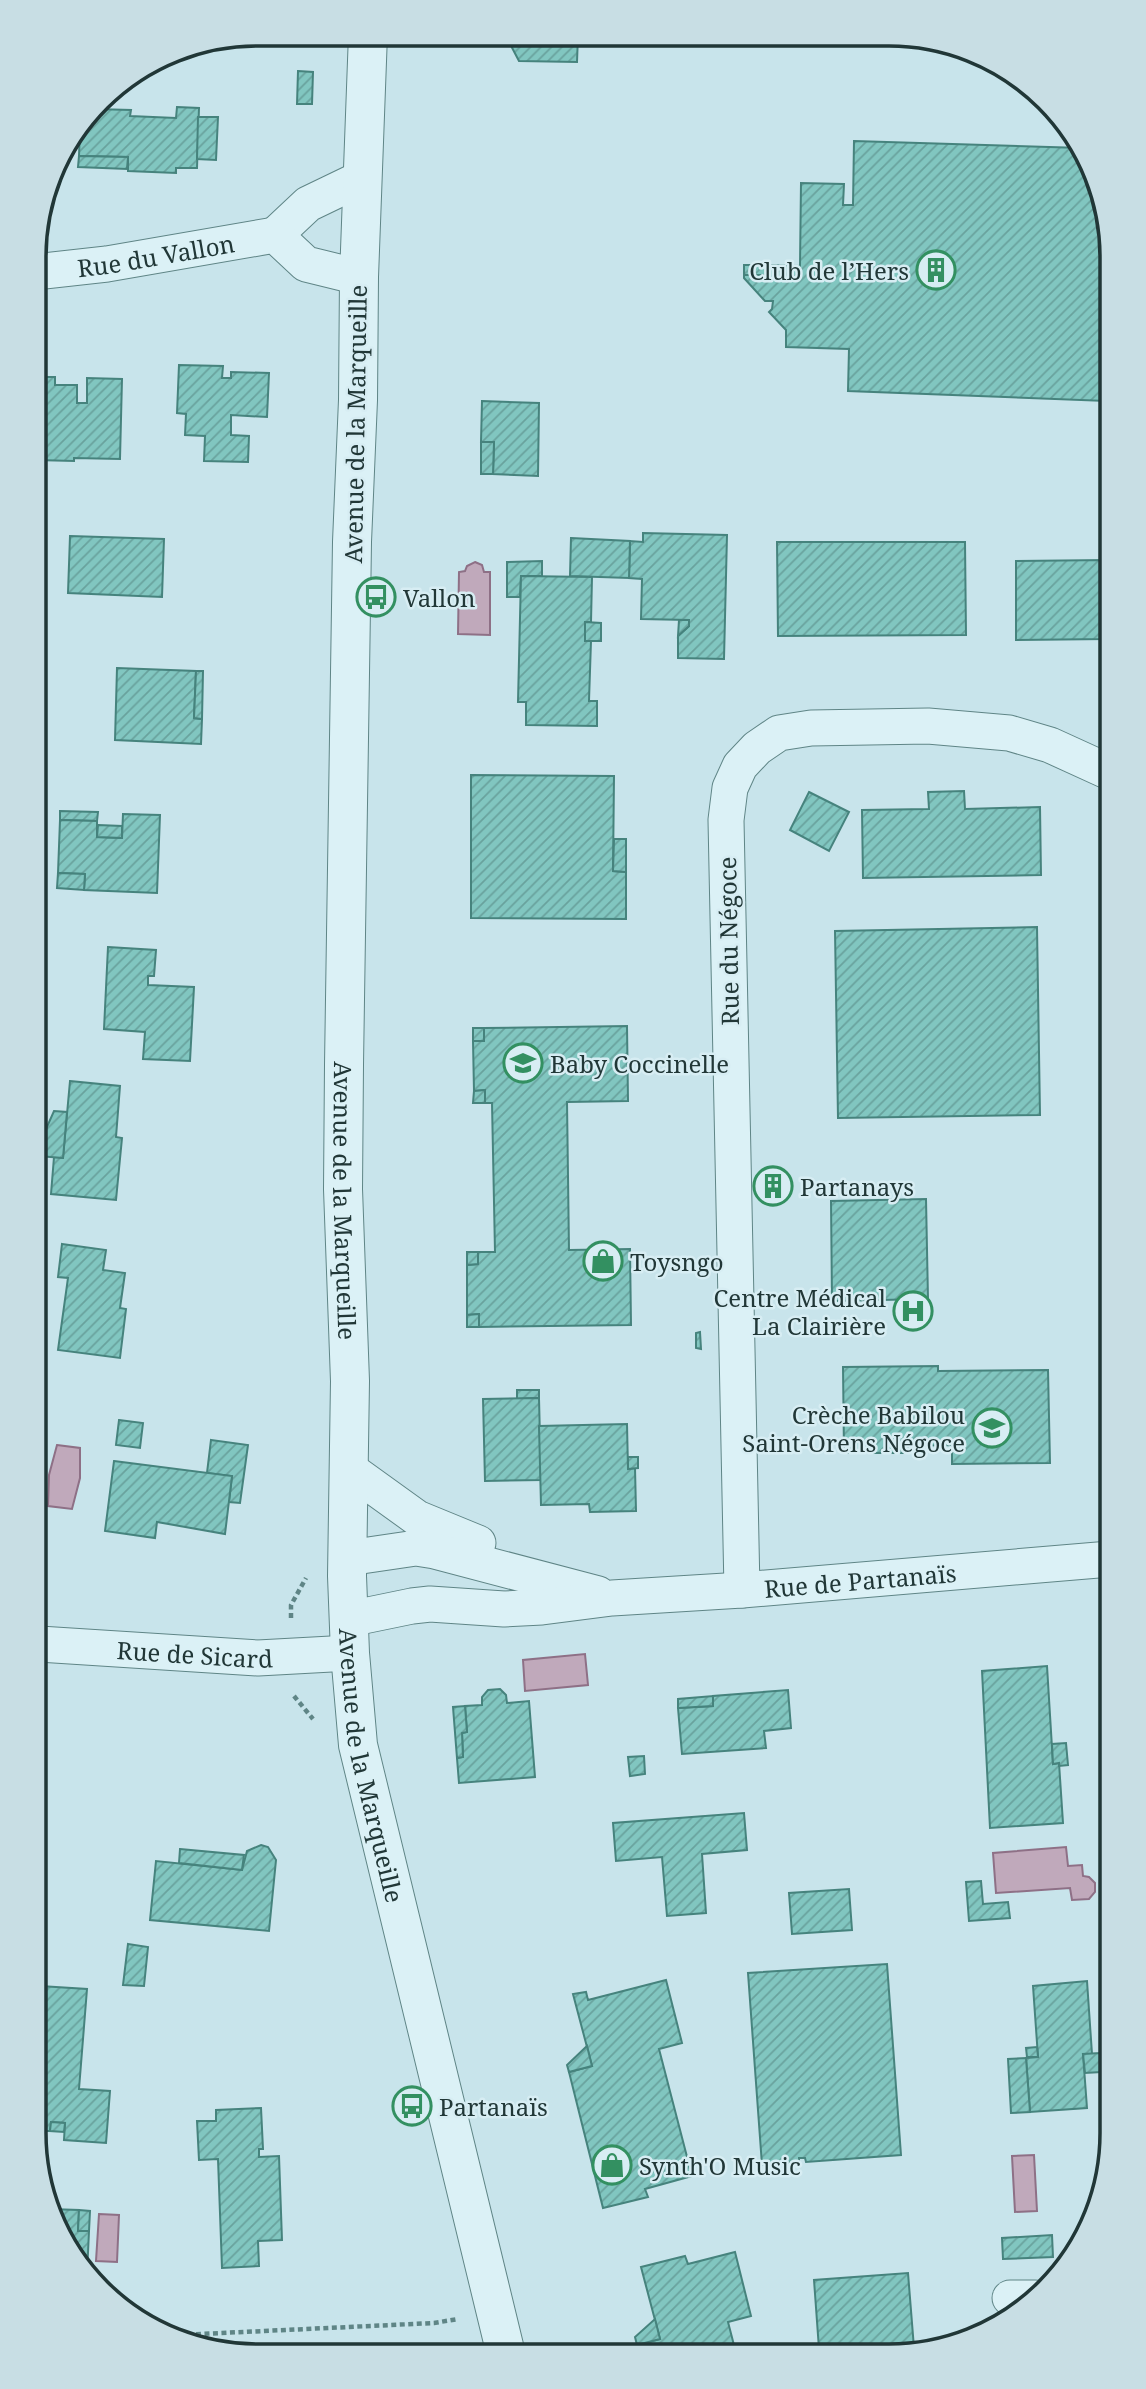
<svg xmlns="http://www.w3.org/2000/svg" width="1146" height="2389" font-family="'Noto Serif',serif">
<defs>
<pattern id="building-hatch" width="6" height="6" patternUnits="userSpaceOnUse" patternTransform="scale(1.75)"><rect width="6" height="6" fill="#81c6c0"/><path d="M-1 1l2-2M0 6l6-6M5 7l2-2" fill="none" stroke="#69a29d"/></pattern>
</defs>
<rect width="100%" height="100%" fill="#c8e4eb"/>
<g fill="#c0a9bb" stroke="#8e7086" stroke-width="2">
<polygon points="475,562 482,565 484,572 490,572 490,635 458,634 459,572 465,571 467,566"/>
<polygon points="57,1445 80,1448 80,1478 72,1509 48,1506 49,1475"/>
<polygon points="585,1654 588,1685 525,1691 523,1660"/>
<polygon points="1066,1847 1068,1866 1082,1865 1083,1876 1089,1877 1095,1883 1095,1892 1089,1899 1072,1900 1070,1888 996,1893 993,1853"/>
<polygon points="1034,2155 1037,2211 1015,2212 1012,2156"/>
<polygon points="99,2214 119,2215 117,2262 96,2261"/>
</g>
<g fill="url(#building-hatch)" stroke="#46837d" stroke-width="2">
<polygon points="511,35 578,35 577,62 519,61 508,40"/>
<polygon points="298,71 313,72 312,104 297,104"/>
<polygon points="177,107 199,108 197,168 176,168 176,173 128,171 128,157 79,156 80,127 94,109 131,110 130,116 176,118"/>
<polygon points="198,117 218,117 216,160 197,159"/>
<polygon points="854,141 1082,148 1105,198 1106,401 848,391 849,349 786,347 786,330 769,312 772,309 773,301 765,301 744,278 744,275 766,275 766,265 800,266 801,183 844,184 843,205 853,205"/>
<polygon points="79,156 128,157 127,169 78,167"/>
<rect x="744" y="265" width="22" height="10"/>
<polygon points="179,365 223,366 222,378 231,378 231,372 269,373 267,417 231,415 231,435 249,436 248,462 204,461 205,436 185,435 186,414 177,413"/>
<polygon points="36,377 55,377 55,385 77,385 77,403 87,403 87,378 122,379 120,459 74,458 74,461 36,460"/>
<polygon points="482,401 539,403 538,476 493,474 494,442 481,442"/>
<polygon points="481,442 494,442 493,474 481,474"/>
<polygon points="643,533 727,535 724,659 678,658 678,636 689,626 689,620 641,619 642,579 629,578 630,541 643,542"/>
<polygon points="70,536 164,539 162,597 68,593"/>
<polygon points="571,538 630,541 629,578 570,576"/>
<polygon points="777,542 965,542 966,635 778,636"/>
<polygon points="1106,560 1107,639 1016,640 1016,561"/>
<polygon points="542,561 542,576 521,576 520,597 507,597 507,562"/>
<polygon points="521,576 592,577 591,622 585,622 585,641 591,641 589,701 597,701 597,726 526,725 526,702 518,702"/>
<polygon points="679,620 689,620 689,626 678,636"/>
<polygon points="585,622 601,623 601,641 585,641"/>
<polygon points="117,668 196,671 194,718 202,719 201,744 115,740"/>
<polygon points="196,671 203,671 202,719 194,718"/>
<polygon points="471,775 614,776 613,871 626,872 626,919 471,918"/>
<polygon points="964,791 965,809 1040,807 1041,875 863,878 862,810 929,809 928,792"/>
<polygon points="809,792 849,812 829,851 790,830"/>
<polygon points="60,811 98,812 97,821 60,820"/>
<polygon points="123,814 160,815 157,893 84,890 85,874 58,873 60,820 97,821 97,837 122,838"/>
<polygon points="98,825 122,826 122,838 97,837"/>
<polygon points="614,839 626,839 626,872 613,871"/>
<polygon points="58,873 85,874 84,890 57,888"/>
<polygon points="1037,927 1040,1115 838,1118 835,931"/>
<polygon points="108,947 156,950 154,976 148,976 148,985 194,987 190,1061 143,1059 145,1032 104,1029"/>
<polygon points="627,1026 628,1101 567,1102 569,1250 630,1249 631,1325 479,1327 479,1314 467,1315 467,1265 478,1264 478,1252 495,1252 492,1103 485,1103 485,1090 474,1091 473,1041 484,1041 484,1028"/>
<rect x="473" y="1028" width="11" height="13"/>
<polygon points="70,1081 120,1086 116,1137 122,1138 116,1200 51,1194 54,1157 63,1158"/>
<polygon points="485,1090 485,1103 473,1103 474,1091"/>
<polygon points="54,1111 67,1112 63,1158 38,1156 38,1147"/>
<polygon points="766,1177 778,1177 779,1195 766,1195"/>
<polygon points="926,1199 928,1299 832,1301 831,1201"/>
<polygon points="62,1244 106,1250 103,1270 125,1273 120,1308 126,1309 120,1358 58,1350 68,1278 58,1277"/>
<polygon points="467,1252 478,1252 478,1264 467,1265"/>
<polygon points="479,1314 479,1327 467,1327 467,1315"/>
<polygon points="700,1332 701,1349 696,1348 696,1333"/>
<polygon points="938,1366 938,1371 1048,1370 1050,1463 952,1464 952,1445 908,1446 908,1453 844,1453 843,1367"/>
<polygon points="517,1390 539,1390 539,1398 517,1399"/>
<polygon points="539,1398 541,1480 485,1481 483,1399"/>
<polygon points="119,1420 143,1423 140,1448 116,1445"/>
<polygon points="627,1424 628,1469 635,1468 636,1511 590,1512 589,1504 541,1505 539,1426"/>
<polygon points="211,1440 248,1445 240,1503 229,1502 232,1476 207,1473"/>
<polygon points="628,1457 638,1457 638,1468 628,1469"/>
<polygon points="114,1461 232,1476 225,1534 157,1522 155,1538 105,1531"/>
<polygon points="1047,1666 1053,1764 1059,1763 1063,1823 990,1828 982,1671"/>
<polygon points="500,1689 506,1695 507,1703 529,1701 535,1777 459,1783 457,1758 463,1757 462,1733 467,1732 465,1706 482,1705 482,1697 488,1690"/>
<polygon points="788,1690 791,1728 764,1731 766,1748 682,1754 678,1708 713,1706 713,1696"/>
<polygon points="713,1696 713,1706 678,1708 678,1699"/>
<polygon points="465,1706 467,1732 462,1733 463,1757 457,1758 453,1707"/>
<polygon points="1066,1743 1068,1765 1059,1766 1059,1763 1053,1764 1052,1744"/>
<polygon points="644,1756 645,1774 630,1776 628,1757"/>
<polygon points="744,1813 747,1850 702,1854 706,1913 667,1916 662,1857 616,1861 613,1823"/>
<polygon points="261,1845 268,1847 276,1860 269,1931 150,1920 156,1861 242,1870 247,1851"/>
<polygon points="180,1849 244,1855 242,1870 179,1863"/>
<polygon points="981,1881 983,1904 1008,1902 1010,1918 969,1921 966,1882"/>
<polygon points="849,1889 852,1930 792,1934 789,1893"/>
<polygon points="128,1944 148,1947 144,1986 123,1985"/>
<polygon points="887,1964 901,2155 806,2162 805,2158 799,2158 799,2162 762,2165 748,1973"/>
<polygon points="666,1980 682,2043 659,2049 692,2176 645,2189 648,2197 603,2208 569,2072 592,2066 573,1994 586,1992 588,2000"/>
<polygon points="1087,1981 1092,2054 1083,2054 1087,2108 1030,2112 1026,2058 1038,2057 1033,1986"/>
<polygon points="40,1986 87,1989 79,2089 110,2091 106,2143 64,2140 65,2123 51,2122 50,2131 41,2131"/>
<polygon points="587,2046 592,2066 569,2072 567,2065"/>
<polygon points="1037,2047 1038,2057 1027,2057 1026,2048"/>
<polygon points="1100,2053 1101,2072 1085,2073 1083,2054"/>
<polygon points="1026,2058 1030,2112 1011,2113 1008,2059"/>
<polygon points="261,2108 263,2149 259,2149 259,2157 279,2156 282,2240 258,2241 259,2266 222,2268 218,2159 199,2160 197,2121 216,2121 216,2110"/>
<polygon points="51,2122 65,2123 64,2132 50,2131"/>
<polygon points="49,2209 79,2210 78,2231 89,2231 87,2274 71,2256"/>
<polygon points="79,2210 90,2211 89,2231 78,2231"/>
<polygon points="1052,2235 1053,2257 1003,2259 1002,2238"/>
<polygon points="735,2252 751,2316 728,2322 735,2349 638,2350 637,2345 660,2339 641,2267 685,2256 688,2264"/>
<polygon points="908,2273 914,2348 819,2349 814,2280"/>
<polygon points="655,2319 660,2339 637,2345 635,2337"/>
</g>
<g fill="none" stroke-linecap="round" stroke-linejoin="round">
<g stroke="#5f8586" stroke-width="37">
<g id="minor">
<polyline points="275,235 308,204 362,178"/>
<path id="s1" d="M 35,272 L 107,264 L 275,235 L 306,264 L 359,277"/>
<polyline points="349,1469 417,1518 478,1543"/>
<polyline points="348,1558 416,1548 435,1551 598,1594"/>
<polyline points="742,1590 726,820 730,788 740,766 757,748 779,733 811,728 928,726 1009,733 1050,745 1107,771"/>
<path id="s2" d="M 349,1619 L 412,1606 L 430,1604 L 504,1609 L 542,1607 L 612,1598 L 742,1590 L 1110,1559"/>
<path id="s3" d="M 39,1644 L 258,1658 L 350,1653"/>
<polyline points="1010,2298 1035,2298"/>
</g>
</g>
<g stroke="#5f8586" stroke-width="40">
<g id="tertiary">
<path id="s4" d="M 368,34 L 359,277 L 358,400 L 352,542 L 344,1065 L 343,1189 L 350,1381 L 347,1576 L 350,1653 L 358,1745 L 505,2350"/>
</g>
</g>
<g stroke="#5f8586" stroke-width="4.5" stroke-dasharray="5 3.5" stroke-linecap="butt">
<polyline points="291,1618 291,1605 306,1578"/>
<polyline points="294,1696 313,1719"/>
<polyline points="179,2335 434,2323 458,2319"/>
</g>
<use href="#minor" stroke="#dbf1f6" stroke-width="35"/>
<use href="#tertiary" stroke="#dbf1f6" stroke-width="38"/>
</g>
<defs>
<g id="building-ring" transform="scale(2.0125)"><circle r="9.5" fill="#d7edf3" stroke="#339061" stroke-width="1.5"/><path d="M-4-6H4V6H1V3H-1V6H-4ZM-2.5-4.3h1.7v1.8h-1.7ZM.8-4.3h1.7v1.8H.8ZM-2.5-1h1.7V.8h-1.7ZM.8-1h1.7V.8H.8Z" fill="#339061"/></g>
<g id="bus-ring" transform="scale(2.0125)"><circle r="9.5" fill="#d7edf3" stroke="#339061" stroke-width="1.5"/><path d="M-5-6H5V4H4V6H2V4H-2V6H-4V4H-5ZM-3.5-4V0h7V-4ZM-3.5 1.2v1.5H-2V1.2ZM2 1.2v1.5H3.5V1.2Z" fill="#339061"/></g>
<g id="school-ring" transform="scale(2.0125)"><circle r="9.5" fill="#d7edf3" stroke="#339061" stroke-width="1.5"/><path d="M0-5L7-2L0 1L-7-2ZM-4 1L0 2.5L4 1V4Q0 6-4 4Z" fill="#339061"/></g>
<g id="shop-ring" transform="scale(2.0125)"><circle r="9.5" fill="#d7edf3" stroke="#339061" stroke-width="1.5"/><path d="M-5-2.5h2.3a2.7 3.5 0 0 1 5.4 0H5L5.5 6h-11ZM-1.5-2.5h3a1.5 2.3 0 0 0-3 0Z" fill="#339061"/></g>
<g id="hospital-ring" transform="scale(2.0125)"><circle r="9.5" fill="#d7edf3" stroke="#339061" stroke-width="1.5"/><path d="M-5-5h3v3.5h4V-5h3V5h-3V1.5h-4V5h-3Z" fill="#339061"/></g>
</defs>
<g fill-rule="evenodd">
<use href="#building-ring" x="936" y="270"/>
<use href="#bus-ring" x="376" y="597"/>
<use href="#school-ring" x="523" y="1063"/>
<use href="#building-ring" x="773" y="1186"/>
<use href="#shop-ring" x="603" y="1261"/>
<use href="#hospital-ring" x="913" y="1311"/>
<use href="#school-ring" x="992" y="1428"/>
<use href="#bus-ring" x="412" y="2106"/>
<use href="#shop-ring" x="612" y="2165"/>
</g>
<g text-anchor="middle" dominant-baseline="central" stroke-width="5" stroke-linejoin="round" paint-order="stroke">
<g font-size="24" fill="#213737" stroke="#d7edf3">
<text stroke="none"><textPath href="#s1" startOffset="122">Rue du Vallon</textPath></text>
<text transform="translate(355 424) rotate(-89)">Avenue de la Marqueille</text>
<text transform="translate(728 941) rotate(-91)">Rue du Négoce</text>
<text stroke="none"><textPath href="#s4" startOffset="1167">Avenue de la Marqueille</textPath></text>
<text stroke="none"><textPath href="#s2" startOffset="514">Rue de Partanaïs</textPath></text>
<text stroke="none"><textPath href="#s3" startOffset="156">Rue de Sicard</textPath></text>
<text stroke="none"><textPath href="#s4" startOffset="1734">Avenue de la Marqueille</textPath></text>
</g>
<g font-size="24" fill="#213737" stroke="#d7edf3" text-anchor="start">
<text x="909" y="270" text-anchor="end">Club de l’Hers</text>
<text x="403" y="597">Vallon</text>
<text x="550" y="1063">Baby Coccinelle</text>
<text x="800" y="1186">Partanays</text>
<text x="630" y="1261">Toysngo</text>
<text x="886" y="1297" text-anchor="end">Centre Médical<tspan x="886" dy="28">La Clairière</tspan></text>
<text x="965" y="1414" text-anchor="end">Crèche Babilou<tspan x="965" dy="28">Saint-Orens Négoce</tspan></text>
<text x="439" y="2106">Partanaïs</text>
<text x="639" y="2165">Synth'O Music</text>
</g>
</g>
<path d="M0 0H1146V2389H0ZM257 46H889A211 211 0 0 1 1100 257V2133A211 211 0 0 1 889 2344H257A211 211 0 0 1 46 2133V257A211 211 0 0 1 257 46Z" fill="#c8dee4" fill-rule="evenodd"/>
<path fill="none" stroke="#213737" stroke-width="3.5" d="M257 46H889A211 211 0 0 1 1100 257V2133A211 211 0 0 1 889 2344H257A211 211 0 0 1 46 2133V257A211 211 0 0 1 257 46Z"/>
</svg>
